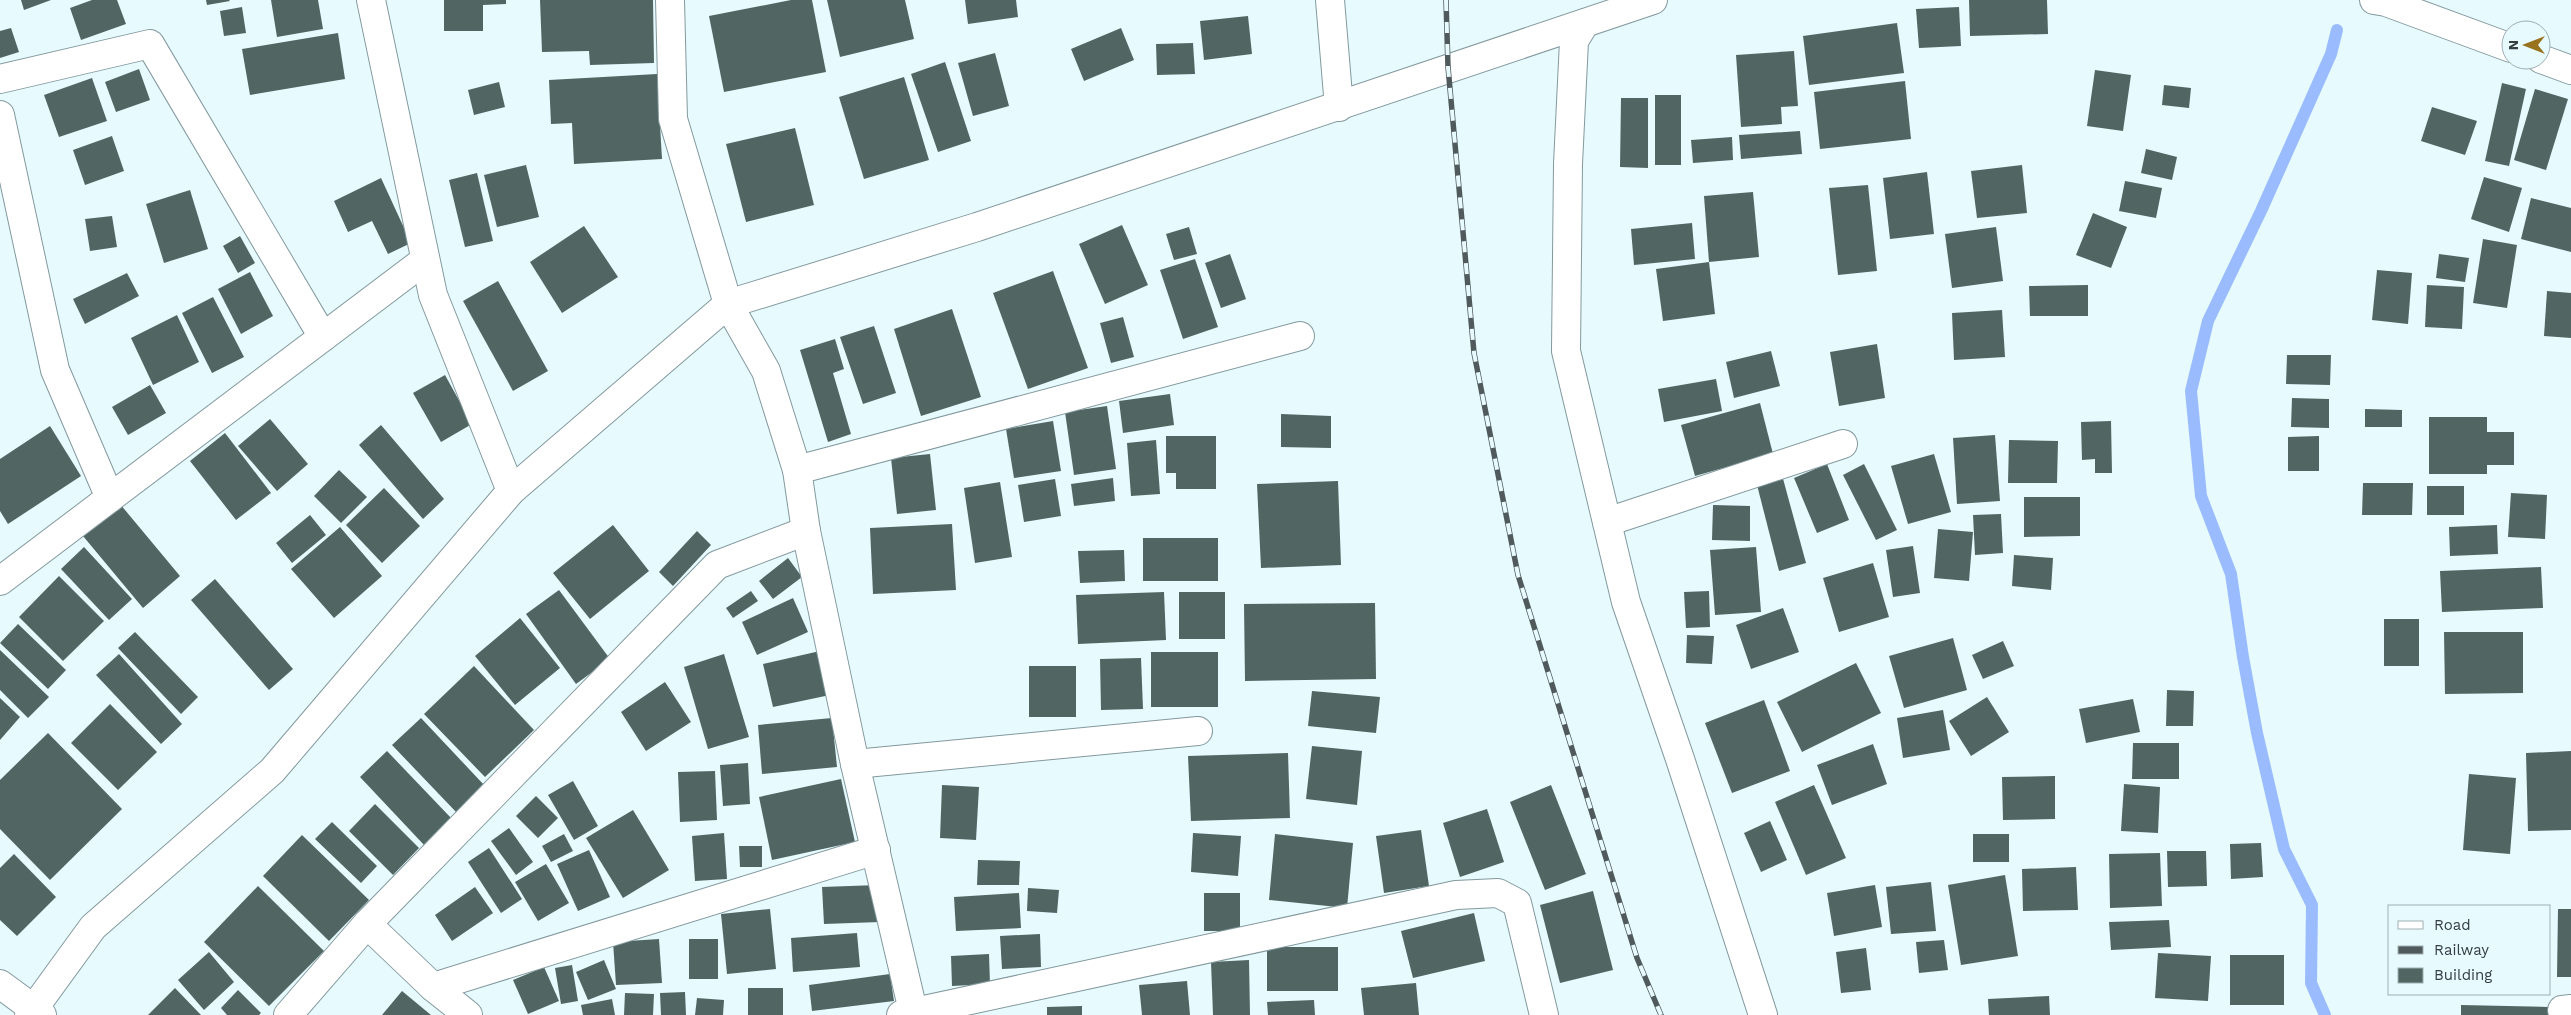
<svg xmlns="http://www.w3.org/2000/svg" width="2571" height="1015" font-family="'Work Sans',sans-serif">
<rect width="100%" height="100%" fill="#e7fafe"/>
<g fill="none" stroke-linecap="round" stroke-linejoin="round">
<polyline stroke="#9abcfe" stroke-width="12" points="2325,1015 2311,983 2312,905 2284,849 2257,733 2243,657 2231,574 2201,496 2191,391 2208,321 2261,211 2331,54 2337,30"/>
</g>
<g fill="#516663">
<polygon points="21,0 51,0 24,10"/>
<polygon points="92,0 117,0 126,24 81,40 70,8"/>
<polygon points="206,0 229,0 230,1 207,5"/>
<polygon points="271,0 318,0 323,29 277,37"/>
<polygon points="444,0 506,0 506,4 483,5 483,31 444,31"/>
<polygon points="540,0 653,0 654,63 590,65 589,51 542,52"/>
<polygon points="791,0 812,0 826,72 724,92 709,16"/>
<polygon points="827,0 905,0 914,39 840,57"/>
<polygon points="965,0 1016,0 1018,17 968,24"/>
<polygon points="1969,0 2047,0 2048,34 1970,36"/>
<polygon points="242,7 246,33 224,36 220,11"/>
<polygon points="1959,7 1961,46 1919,48 1916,9"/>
<polygon points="1248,16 1252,54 1204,60 1200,21"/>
<polygon points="1897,23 1904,73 1809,85 1803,36"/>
<polygon points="11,28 19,52 0,58 0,31"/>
<polygon points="1121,28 1134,60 1084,81 1071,49"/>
<polygon points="338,33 345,79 250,95 242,49"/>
<polygon points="1193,43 1195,74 1157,75 1156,44"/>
<polygon points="1794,51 1798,106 1781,107 1782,124 1741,127 1736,55"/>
<polygon points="995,53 1009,106 973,116 958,63"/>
<polygon points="945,62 971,141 938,152 911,74"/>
<polygon points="139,69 150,100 116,112 105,82"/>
<polygon points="2095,70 2131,75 2123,131 2087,126"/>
<polygon points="657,74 662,159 574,164 572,123 551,124 549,80"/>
<polygon points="904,77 929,160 864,179 839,97"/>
<polygon points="92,78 107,121 59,137 44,95"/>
<polygon points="1905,81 1911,139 1820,149 1814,92"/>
<polygon points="499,82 505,107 474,115 468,90"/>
<polygon points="2502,83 2526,89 2509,166 2485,161"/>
<polygon points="2164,85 2191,88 2189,108 2162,105"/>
<polygon points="2535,89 2568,99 2546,170 2514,160"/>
<rect x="1655" y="95" width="26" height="70"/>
<polygon points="1621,98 1648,98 1648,168 1620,167"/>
<polygon points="2432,107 2477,121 2465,155 2421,141"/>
<polygon points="795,128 814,205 746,222 726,144"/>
<polygon points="1800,131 1802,154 1741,159 1739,135"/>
<polygon points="112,136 124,171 85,185 73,150"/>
<polygon points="1732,137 1733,160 1693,163 1691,140"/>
<polygon points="2146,149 2177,157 2172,180 2141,173"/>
<polygon points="526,165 539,217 497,227 484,175"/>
<polygon points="2022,165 2027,213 1977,218 1971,171"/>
<polygon points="1927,172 1934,234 1890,239 1883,178"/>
<polygon points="477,173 493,241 465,247 449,180"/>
<polygon points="2484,177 2522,188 2509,232 2471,219"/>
<polygon points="381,178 411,243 388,254 372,221 348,232 334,201"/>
<polygon points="2125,181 2162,188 2156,218 2119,211"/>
<polygon points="1868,185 1877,271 1838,275 1829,188"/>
<polygon points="190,190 208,249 164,263 146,204"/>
<polygon points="1753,192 1759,257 1709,262 1704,196"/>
<polygon points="2531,198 2571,208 2571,252 2521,239"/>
<polygon points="2093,213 2127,227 2111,268 2076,255"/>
<polygon points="112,216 117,247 90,251 85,219"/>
<polygon points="1692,223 1695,259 1634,265 1631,229"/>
<polygon points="1122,225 1148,285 1105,304 1079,244"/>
<polygon points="584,226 618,277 562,313 530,262"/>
<polygon points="1189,227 1197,254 1174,260 1166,234"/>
<polygon points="1996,227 2003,281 1952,288 1945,234"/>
<polygon points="240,236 255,263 238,273 223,246"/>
<polygon points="2483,239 2517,245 2507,308 2473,303"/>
<polygon points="1230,254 1246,299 1221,308 1205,263"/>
<polygon points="2439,254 2469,258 2465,282 2436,278"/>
<polygon points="1195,259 1218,327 1183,339 1160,270"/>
<polygon points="1709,262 1715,314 1663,321 1656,269"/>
<polygon points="2377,270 2412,273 2408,324 2372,320"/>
<polygon points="1053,271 1088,368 1028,389 993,293"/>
<polygon points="250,272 273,316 241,334 218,289"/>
<polygon points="127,273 139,296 85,324 73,299"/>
<polygon points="498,281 548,371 513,391 463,301"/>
<polygon points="2088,285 2088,316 2030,316 2029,286"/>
<polygon points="2427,285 2464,287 2462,329 2425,327"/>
<polygon points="2547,291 2571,293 2571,338 2544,336"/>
<polygon points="213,297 244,357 212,373 182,313"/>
<polygon points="952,309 981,397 921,416 894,329"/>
<polygon points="2002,310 2005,357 1954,360 1952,313"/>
<polygon points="177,315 199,362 153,385 131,338"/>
<polygon points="1123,317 1134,357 1111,363 1100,323"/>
<polygon points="874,326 896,393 863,404 840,337"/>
<polygon points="835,339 844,369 833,373 851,434 828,442 800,350"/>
<polygon points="1877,344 1885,398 1839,406 1830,352"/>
<polygon points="1771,351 1780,386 1734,398 1726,362"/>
<polygon points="2287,355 2331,355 2330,385 2286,384"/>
<polygon points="445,375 472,424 441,442 413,393"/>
<polygon points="1716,379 1722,411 1664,422 1658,389"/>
<polygon points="150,385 166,413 128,435 112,407"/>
<polygon points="1170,394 1174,425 1123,433 1119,401"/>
<polygon points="2292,398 2329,399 2329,428 2291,427"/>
<polygon points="1760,403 1773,454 1695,476 1681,425"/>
<polygon points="1107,406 1116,469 1074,475 1065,412"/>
<polygon points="2365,409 2402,410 2402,427 2365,427"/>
<polygon points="1281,414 1331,416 1331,448 1281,447"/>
<polygon points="2429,417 2487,417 2487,432 2514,432 2514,465 2487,465 2487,474 2429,474"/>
<polygon points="270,419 308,464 277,491 238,446"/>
<polygon points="1053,421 1061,471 1014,478 1006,429"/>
<polygon points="2111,421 2112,473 2095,473 2095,459 2082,460 2081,422"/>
<polygon points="381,425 444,499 423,519 359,445"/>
<polygon points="50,426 81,476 8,524 0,511 0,459"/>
<polygon points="225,433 271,493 236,520 190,461"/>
<polygon points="1995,435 2000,501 1957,504 1953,438"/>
<polygon points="1166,436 1216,436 1216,489 1176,489 1176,473 1166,473"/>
<polygon points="2319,436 2319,471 2288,471 2288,437"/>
<polygon points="1156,440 1160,494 1131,496 1127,443"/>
<polygon points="2009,440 2058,441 2057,483 2008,483"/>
<polygon points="930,454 936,510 897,514 891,458"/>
<polygon points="1934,454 1951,512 1908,524 1891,466"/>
<polygon points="1827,464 1849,520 1817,533 1794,478"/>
<polygon points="1864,464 1897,530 1876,540 1843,475"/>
<polygon points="339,470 367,497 341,523 314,496"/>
<polygon points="1782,475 1806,563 1779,571 1756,481"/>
<polygon points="1113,478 1115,501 1074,506 1071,484"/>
<polygon points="1055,479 1061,516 1024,522 1018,485"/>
<polygon points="1338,481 1341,565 1261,568 1257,484"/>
<polygon points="1000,482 1012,557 975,563 964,488"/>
<polygon points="2363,483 2413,483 2412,515 2362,515"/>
<rect x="2427" y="486" width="37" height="29"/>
<polygon points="384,488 420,526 382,563 346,525"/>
<polygon points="2511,493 2547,495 2545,539 2508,537"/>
<polygon points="2024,497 2080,497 2080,536 2024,537"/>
<polygon points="120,504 180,576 143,608 83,536"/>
<polygon points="1713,505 1750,506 1750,541 1712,540"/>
<polygon points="2001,514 2003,553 1975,555 1973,515"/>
<polygon points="310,515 326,535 292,563 276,543"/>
<polygon points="952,524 956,590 873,594 870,528"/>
<polygon points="613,525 649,571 590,619 553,573"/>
<polygon points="2497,525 2498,554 2450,556 2449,527"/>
<polygon points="340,527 382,576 334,618 291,569"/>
<polygon points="1938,529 1973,532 1969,581 1934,578"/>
<polygon points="697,531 711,545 673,586 659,572"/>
<rect x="1143" y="538" width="75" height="43"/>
<polygon points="1913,546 1920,593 1893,597 1886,550"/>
<polygon points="84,547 132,599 109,620 61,569"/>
<polygon points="1756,547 1761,612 1715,615 1710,550"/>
<polygon points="1124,550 1125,581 1080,583 1078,551"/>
<polygon points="2014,555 2053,558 2051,590 2012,586"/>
<polygon points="788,558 802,577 773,599 759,581"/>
<polygon points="1873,563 1889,617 1839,632 1823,578"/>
<polygon points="2541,567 2543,608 2442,612 2440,571"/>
<polygon points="59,576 104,621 63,661 19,617"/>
<polygon points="215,579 293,669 269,690 191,600"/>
<polygon points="559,590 610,659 576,684 526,614"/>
<polygon points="751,591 758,601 733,618 726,608"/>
<polygon points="1709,591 1710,627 1686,628 1684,592"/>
<polygon points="1164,592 1166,640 1078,644 1076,595"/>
<rect x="1179" y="592" width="46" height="47"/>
<polygon points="793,598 808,632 757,655 742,622"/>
<polygon points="1375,603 1376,679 1245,681 1244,604"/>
<polygon points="1783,608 1799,652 1751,669 1736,625"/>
<polygon points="520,618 560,668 515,705 475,656"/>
<rect x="2384" y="619" width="35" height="47"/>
<polygon points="18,624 66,670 48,689 0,643"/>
<polygon points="135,632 198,697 181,714 118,648"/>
<polygon points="2444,632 2523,632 2523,693 2445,694"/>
<polygon points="1687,635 1714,636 1712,664 1686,663"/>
<polygon points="1953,638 1967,690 1904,708 1889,656"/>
<polygon points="2003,641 2014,666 1983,679 1972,655"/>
<polygon points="0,650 49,697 28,718 0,690"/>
<polygon points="820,651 830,695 773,707 763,664"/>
<rect x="1151" y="652" width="67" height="55"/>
<polygon points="119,654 182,724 161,744 96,675"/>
<polygon points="724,654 749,737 708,749 684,667"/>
<polygon points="1141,658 1143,709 1101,710 1100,659"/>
<polygon points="1856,663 1881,713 1802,752 1777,702"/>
<polygon points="474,666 534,730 485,777 424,714"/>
<rect x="1029" y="666" width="47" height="51"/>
<polygon points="665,682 691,722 646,751 621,712"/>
<polygon points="2167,690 2194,691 2193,726 2166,726"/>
<polygon points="1312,691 1380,697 1376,733 1308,726"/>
<polygon points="1987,697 2009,732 1971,756 1949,721"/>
<polygon points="0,698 20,717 0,740"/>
<polygon points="2133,699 2140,732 2086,743 2079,709"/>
<polygon points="1764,700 1790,771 1732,793 1705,723"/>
<polygon points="110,704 157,752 118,790 71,743"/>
<polygon points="1943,710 1950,750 1903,758 1897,718"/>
<polygon points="421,718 485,786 457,813 392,745"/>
<polygon points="832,718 837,767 762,774 758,725"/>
<polygon points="48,733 122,809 50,880 0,829 0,780"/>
<polygon points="2133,743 2179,743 2179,779 2132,779"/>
<polygon points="1873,744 1887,784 1832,805 1817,765"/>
<polygon points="1312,746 1362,751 1357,805 1306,799"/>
<polygon points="387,751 452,819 425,846 360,777"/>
<polygon points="2571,751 2571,830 2528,831 2526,753"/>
<polygon points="1288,753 1290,818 1191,821 1188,756"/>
<polygon points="748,763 750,804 723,806 720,765"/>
<polygon points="715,771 717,820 680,822 678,772"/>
<polygon points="2469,774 2516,778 2510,854 2463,850"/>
<polygon points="2055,776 2055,819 2003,820 2002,777"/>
<polygon points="841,779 855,842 772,860 759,797"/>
<polygon points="573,781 598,826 574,840 548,795"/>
<polygon points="2124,784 2160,787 2158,833 2121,831"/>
<polygon points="942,785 979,787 976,840 940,838"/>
<polygon points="1551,785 1586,874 1545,890 1510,802"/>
<polygon points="1814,785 1846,858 1806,875 1775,802"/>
<polygon points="536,796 558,818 538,838 516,816"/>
<polygon points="375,804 419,848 393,875 349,831"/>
<polygon points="1487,809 1504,862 1460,877 1443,823"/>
<polygon points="633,810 669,870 623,898 586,838"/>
<polygon points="1770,821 1787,860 1761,872 1744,833"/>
<polygon points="332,822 377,866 361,883 315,839"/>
<polygon points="509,828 533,862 516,875 491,841"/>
<polygon points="1421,830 1429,886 1384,893 1376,836"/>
<polygon points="724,833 727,879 695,881 692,836"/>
<polygon points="1193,833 1241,836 1238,876 1191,872"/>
<polygon points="564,834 573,851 551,862 542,846"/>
<polygon points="1275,834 1353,843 1347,908 1269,900"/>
<rect x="1973" y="834" width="36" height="28"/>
<polygon points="302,835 369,900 329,941 263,876"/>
<polygon points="2261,843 2263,877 2231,879 2230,844"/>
<polygon points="739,846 762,846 762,867 740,867"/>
<polygon points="489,848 522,899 501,913 468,862"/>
<polygon points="589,850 610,897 578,911 557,864"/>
<polygon points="2167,851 2206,851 2207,886 2168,887"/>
<polygon points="2160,853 2162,906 2110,908 2109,854"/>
<polygon points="14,854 56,897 17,936 0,920 0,868"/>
<polygon points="978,860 1020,861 1019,885 977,885"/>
<polygon points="546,864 569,903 538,921 515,882"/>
<polygon points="2076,867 2078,910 2023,911 2022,869"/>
<polygon points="2005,875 2018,956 1961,965 1948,885"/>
<polygon points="1931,882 1936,931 1891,934 1886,887"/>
<polygon points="878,885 880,922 824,924 822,887"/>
<polygon points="1875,885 1882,927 1834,936 1827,893"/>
<polygon points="258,886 324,951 269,1006 204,942"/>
<polygon points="475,887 493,913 452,941 435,915"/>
<polygon points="1028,888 1059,890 1057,913 1027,911"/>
<polygon points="1593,891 1613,970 1560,983 1540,905"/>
<polygon points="1019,893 1021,928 956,931 954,897"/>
<rect x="1204" y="893" width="36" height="38"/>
<polygon points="770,909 776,969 727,974 721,914"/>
<polygon points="2558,909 2571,909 2571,977 2557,977"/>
<polygon points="1474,913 1485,961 1413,978 1401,931"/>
<polygon points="2169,920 2171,947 2111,950 2109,922"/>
<polygon points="857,933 860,967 793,972 791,938"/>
<polygon points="1040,934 1041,967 1002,969 1000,936"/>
<polygon points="659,939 662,983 616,985 613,942"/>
<rect x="689" y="939" width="29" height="40"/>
<polygon points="1944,940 1948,970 1919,973 1916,942"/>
<rect x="1267" y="947" width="71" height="44"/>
<polygon points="1866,948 1871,990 1841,993 1836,952"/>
<polygon points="209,952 234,982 204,1010 178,980"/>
<polygon points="2158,953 2211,956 2208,1001 2155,998"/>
<polygon points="989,954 990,984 952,986 951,956"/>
<rect x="2230" y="955" width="54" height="50"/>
<polygon points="604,960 616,989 588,1000 576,972"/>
<polygon points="1249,960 1250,1015 1213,1015 1211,962"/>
<polygon points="572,965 578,1001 561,1004 555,968"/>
<polygon points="544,967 559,1001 528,1014 513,980"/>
<polygon points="890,974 894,1001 812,1011 809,985"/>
<polygon points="1187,981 1190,1015 1142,1015 1139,985"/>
<polygon points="1416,983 1419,1015 1364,1015 1361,988"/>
<polygon points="175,988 201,1015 148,1015"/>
<rect x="748" y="988" width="35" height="27"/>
<polygon points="238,990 261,1013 259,1015 227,1015 221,1008"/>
<polygon points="402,991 431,1015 382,1015"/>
<polygon points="685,992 686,1015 661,1015 660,993"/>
<polygon points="625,993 654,994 653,1015 624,1015"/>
<polygon points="2049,996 2050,1015 1989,1015 1988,999"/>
<polygon points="697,998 724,1000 723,1015 695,1015"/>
<polygon points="612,999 615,1015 583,1015 581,1005"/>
<polygon points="1314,1000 1315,1015 1268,1015 1267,1002"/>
<polygon points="2461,1005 2548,1007 2548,1015 2461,1015"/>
<polygon points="1082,1006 1082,1015 1047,1015 1047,1007"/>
</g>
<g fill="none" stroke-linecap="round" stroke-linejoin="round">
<g stroke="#83999e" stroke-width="30">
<g id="minor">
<polyline points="371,0 433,295 511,491"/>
<polyline points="670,0 673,119 728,304 766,371 797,470 806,531 855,764 914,1015"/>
<polyline points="1330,0 1339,107"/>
<polyline points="1585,23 1574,41 1568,164 1566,351 1626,602 1680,759 1763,1015"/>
<polyline points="0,79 150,44 323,337"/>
<polyline points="0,115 55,370 110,498"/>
<polyline points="797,470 1300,336"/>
<polyline points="1607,522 1843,444"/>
<polyline points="0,581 425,260"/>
<polyline points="855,764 1198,731"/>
<polyline points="367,924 433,987 468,1015"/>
<polyline points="433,987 876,850"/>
<polyline points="2562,1010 2571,1009"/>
<polyline points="288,1015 367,924 717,565 806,531"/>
<polyline points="901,1015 1456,895 1498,893 1517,903 1544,1015"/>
</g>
</g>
<g stroke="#83999e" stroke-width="30">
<g id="tertiary">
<polyline points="2374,0 2386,2 2511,48"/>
<polyline points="2541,59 2571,70"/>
<polyline points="29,1015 93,927 272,771 511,491 728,304 977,227 1653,0"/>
</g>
</g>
<g stroke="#83999e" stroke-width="30">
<polyline id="trunk" points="0,984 42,1015"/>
</g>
<use href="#minor" stroke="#fff" stroke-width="28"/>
<use href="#tertiary" stroke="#fff" stroke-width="28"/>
<use href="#trunk" stroke="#fff" stroke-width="28"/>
<g stroke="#505a5c" stroke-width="5.5">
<polyline id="rail" points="1446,0 1448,67 1474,353 1518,575 1637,958 1661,1015"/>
</g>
<use href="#rail" stroke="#e7fafe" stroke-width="4" stroke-dasharray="11" stroke-linecap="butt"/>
</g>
<rect x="2388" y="905" width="162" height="90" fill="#e7fafe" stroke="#a0afb2"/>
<rect x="2398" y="921" width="25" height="8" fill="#ffffff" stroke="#a0afb2"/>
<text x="2434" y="930" font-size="15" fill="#353e40">Road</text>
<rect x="2398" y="946" width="25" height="8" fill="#505a5c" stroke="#a0afb2"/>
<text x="2434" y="955" font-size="15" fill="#353e40">Railway</text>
<rect x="2398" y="968" width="25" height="15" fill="#516663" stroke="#a0afb2"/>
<text x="2434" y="980" font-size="15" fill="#353e40">Building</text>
<g transform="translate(2526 45) rotate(270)"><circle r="24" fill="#e7fafe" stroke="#a0afb2"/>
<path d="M0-4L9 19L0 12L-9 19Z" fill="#99721e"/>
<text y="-8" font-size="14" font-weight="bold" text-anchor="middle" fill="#353e40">N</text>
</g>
</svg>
